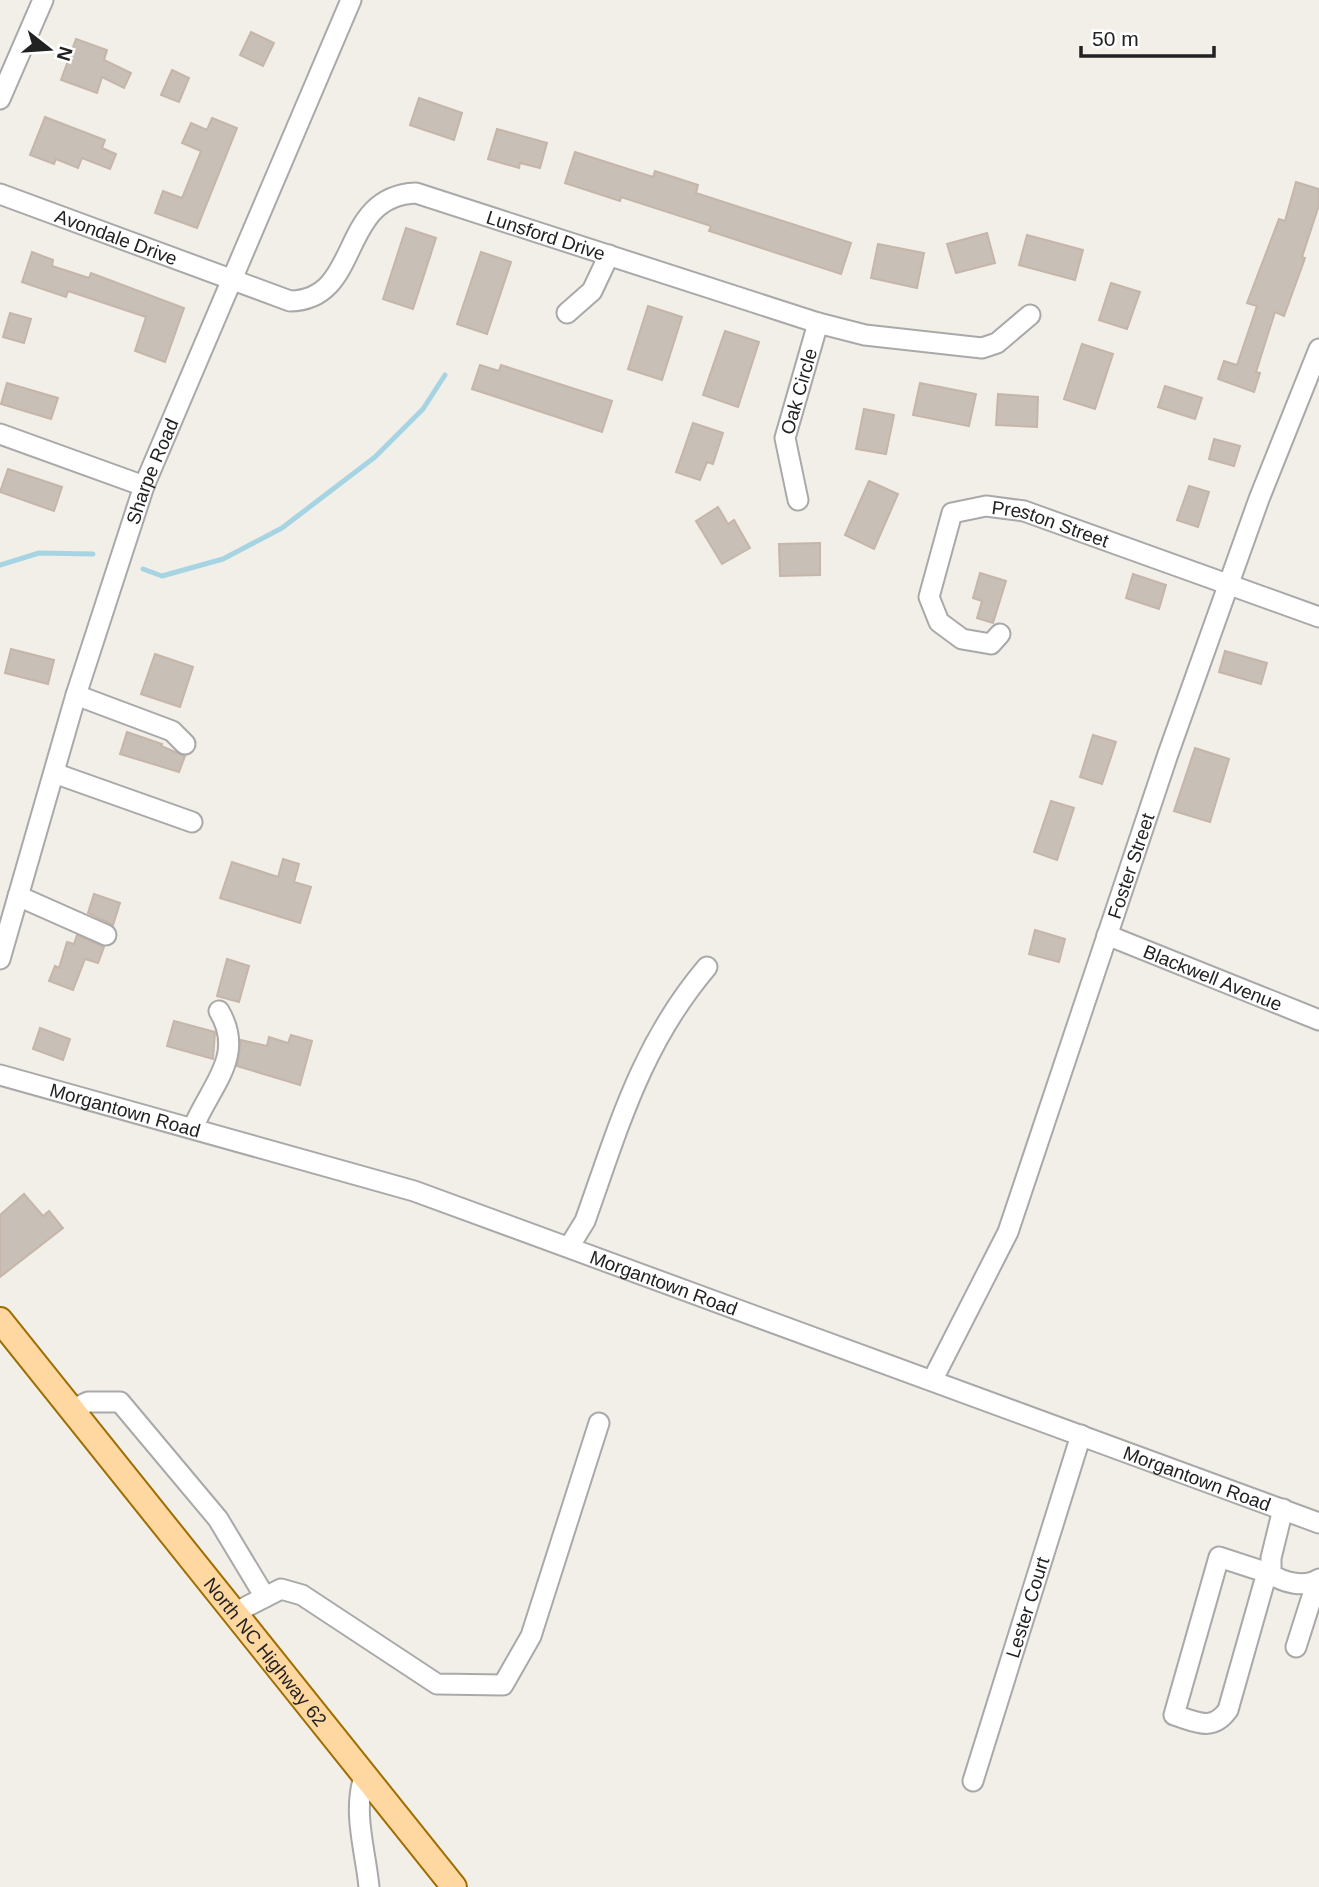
<svg xmlns="http://www.w3.org/2000/svg" width="1319" height="1887" font-family="Arial,sans-serif">
<rect width="100%" height="100%" fill="#f2efe8"/>
<g fill="none" stroke-linecap="round" stroke-linejoin="round">
<g stroke="#a6d4e2" stroke-width="5">
<polyline points="0,565 39,553 93,554"/>
<polyline points="143,569 162,576 223,559 282,528 375,457 423,409 445,375"/>
</g>
</g>
<g fill="#c8bfb7" stroke="#c5b6a9" stroke-width="2">
<polygon points="251,32 274,43 263,66 240,55"/>
<polygon points="76,39 107,50 104,60 131,73 124,88 102,77 97,93 61,80"/>
<polygon points="172,70 189,78 179,102 161,95"/>
<polygon points="419,98 462,113 454,140 410,125"/>
<polygon points="45,117 105,140 102,148 116,154 110,169 82,158 78,168 56,159 54,164 30,155"/>
<polygon points="212,118 237,128 197,228 155,213 163,191 182,198 201,151 182,143 191,123 207,130"/>
<polygon points="497,129 547,143 540,168 520,163 519,168 488,159"/>
<polygon points="575,152 653,177 655,171 698,185 696,193 851,243 841,274 709,231 711,226 621,197 620,201 565,183"/>
<polygon points="1296,182 1319,189 1319,205 1302,257 1305,258 1284,316 1275,312 1256,372 1260,373 1254,392 1218,379 1224,361 1237,365 1257,306 1247,303 1279,219 1285,221"/>
<polygon points="406,228 436,238 413,309 383,299"/>
<polygon points="987,233 995,263 956,273 947,244"/>
<polygon points="1027,235 1083,250 1075,280 1019,265"/>
<polygon points="878,244 924,253 917,288 871,278"/>
<polygon points="32,252 53,260 52,266 89,278 91,273 184,308 165,362 135,351 146,317 68,291 66,297 22,282"/>
<polygon points="481,252 511,262 487,334 457,324"/>
<polygon points="1111,283 1140,292 1127,329 1099,320"/>
<polygon points="648,306 682,317 662,380 628,369"/>
<polygon points="10,313 31,319 24,343 3,337"/>
<polygon points="725,331 759,342 738,407 703,395"/>
<polygon points="1082,344 1113,354 1095,409 1064,399"/>
<polygon points="480,365 499,371 501,365 612,401 602,432 472,389"/>
<polygon points="7,383 58,398 51,419 1,404"/>
<polygon points="920,383 976,394 969,426 913,415"/>
<polygon points="1165,386 1202,398 1195,419 1158,407"/>
<polygon points="998,394 1038,397 1037,427 996,425"/>
<polygon points="864,409 894,415 886,454 856,449"/>
<polygon points="693,423 723,433 713,464 707,462 700,480 676,472"/>
<polygon points="1214,439 1240,446 1234,466 1209,459"/>
<polygon points="8,469 62,487 54,511 0,492"/>
<polygon points="869,481 898,494 874,549 845,535"/>
<polygon points="1189,486 1209,492 1198,527 1177,520"/>
<polygon points="718,507 728,524 734,520 750,548 722,564 696,521"/>
<polygon points="820,543 820,575 780,576 779,544"/>
<polygon points="980,573 1006,581 993,623 977,618 982,601 973,598"/>
<polygon points="1133,574 1166,585 1159,609 1126,598"/>
<polygon points="11,649 54,660 48,684 5,673"/>
<polygon points="1225,651 1267,663 1261,684 1219,672"/>
<polygon points="155,654 193,667 180,707 141,694"/>
<polygon points="127,732 162,744 161,746 185,756 179,772 120,754"/>
<polygon points="1093,735 1116,742 1102,784 1080,777"/>
<polygon points="1195,748 1229,759 1210,822 1174,811"/>
<polygon points="1051,801 1074,808 1057,860 1034,852"/>
<polygon points="283,859 299,864 294,882 311,887 300,923 220,898 232,862 278,877"/>
<polygon points="94,894 120,903 113,925 88,913"/>
<polygon points="1035,930 1065,939 1059,962 1029,954"/>
<polygon points="77,935 104,947 98,963 85,959 73,990 49,981 55,966 59,968 67,942 74,944"/>
<polygon points="227,959 249,966 239,1002 217,996"/>
<polygon points="174,1021 215,1032 213,1059 167,1046"/>
<polygon points="40,1028 70,1039 63,1060 33,1049"/>
<polygon points="291,1035 312,1041 300,1085 237,1066 241,1040 267,1046 269,1037 288,1043"/>
<polygon points="24,1194 43,1216 49,1211 63,1228 0,1277 0,1215"/>
</g>
<g fill="none" stroke-linecap="round" stroke-linejoin="round">
<g stroke="#a9a9a9" stroke-width="23">
<g id="minor">
<polyline points="0,99 43,0"/>
<path id="s1" d="M 0,194 L 290,301 C 363,300 337,196 416,193 L 818,323 L 865,335 L 982,348 L 997,343 L 1030,315"/>
<polyline points="567,313 592,291 609,255"/>
<polyline points="0,434 144,486"/>
<path id="s2" d="M 798,500 L 785,438 L 818,323"/>
<path id="s3" d="M 1000,634 L 991,644 L 962,639 L 939,622 L 929,597 L 952,513 L 986,506 L 1024,511 L 1319,617"/>
<polyline points="76,695 172,731 185,744"/>
<polyline points="54,773 192,822"/>
<polyline points="18,896 106,935"/>
<path id="s4" d="M 1107,935 L 1319,1020"/>
<path id="s5" d="M 0,959 L 76,695 L 144,486 L 351,0"/>
<path id="s6" d="M 0,1075 L 414,1191 L 1319,1523"/>
<path d="M 193,1128 C 210,1086 246,1056 219,1011"/>
<path d="M 569,1247 L 585,1221 C 619,1126 641,1045 707,967"/>
<path id="s7" d="M 933,1379 L 1008,1232 L 1168,754 L 1259,499 L 1319,349"/>
<polyline points="71,1410 88,1402 120,1402 218,1519 265,1597"/>
<path d="M 1283,1509 L 1271,1558 L 1271,1574 C 1284,1583 1305,1588 1319,1579"/>
<path d="M 1219,1557 L 1271,1574 L 1264,1583 L 1228,1710 C 1212,1732 1197,1722 1174,1715 Z"/>
<polyline points="234,1613 281,1589 302,1595 437,1684 503,1685 531,1636 599,1423"/>
<polyline points="1296,1647 1317,1581"/>
<path d="M 365,1773 C 352,1812 365,1847 369,1887"/>
<path id="s8" d="M 973,1781 L 1081,1435"/>
</g>
</g>
<g stroke="#9f6d00" stroke-width="28">
<g id="major">
<path id="s9" d="M 0,1320 L 454,1887"/>
</g>
</g>
<use href="#minor" stroke="#fff" stroke-width="19"/>
<use href="#major" stroke="#ffd7a0" stroke-width="24"/>
</g>
<g text-anchor="middle" dominant-baseline="central" stroke-width="7" stroke-linejoin="round" paint-order="stroke">
<g font-size="19" fill="#222" stroke="#fff">
<text stroke="none"><textPath href="#s1" startOffset="623">Lunsford Drive</textPath></text>
<text stroke="none"><textPath href="#s1" startOffset="124">Avondale Drive</textPath></text>
<text stroke="none"><textPath href="#s2" startOffset="112">Oak Circle</textPath></text>
<text stroke="none"><textPath href="#s5" startOffset="511">Sharpe Road</textPath></text>
<text stroke="none"><textPath href="#s3" startOffset="287">Preston Street</textPath></text>
<text stroke="none"><textPath href="#s7" startOffset="551">Foster Street</textPath></text>
<text stroke="none"><textPath href="#s4" startOffset="114">Blackwell Avenue</textPath></text>
<text stroke="none"><textPath href="#s6" startOffset="130">Morgantown Road</textPath></text>
<text stroke="none"><textPath href="#s6" startOffset="696">Morgantown Road</textPath></text>
<text stroke="none"><textPath href="#s6" startOffset="1264">Morgantown Road</textPath></text>
<text stroke="none"><textPath href="#s8" startOffset="182">Lester Court</textPath></text>
<text stroke="none"><textPath href="#s9" startOffset="425">North NC Highway 62</textPath></text>
</g>
</g>
<g transform="translate(49 49) rotate(107)" stroke="#ffffff" stroke-width="5" paint-order="stroke">
<path d="M0-5L12 26L0 18L-12 26Z" fill="#222222"/>
<text y="-10" font-size="19" font-weight="bold" text-anchor="middle" fill="#222222">N</text>
</g>
<path d="M1081 46v10h133v-10" fill="none" stroke="#222222" stroke-width="3.5"/>
<text x="1092" y="46" font-size="21" fill="#222222" stroke="#ffffff" stroke-width="5" paint-order="stroke">50 m</text>
</svg>
